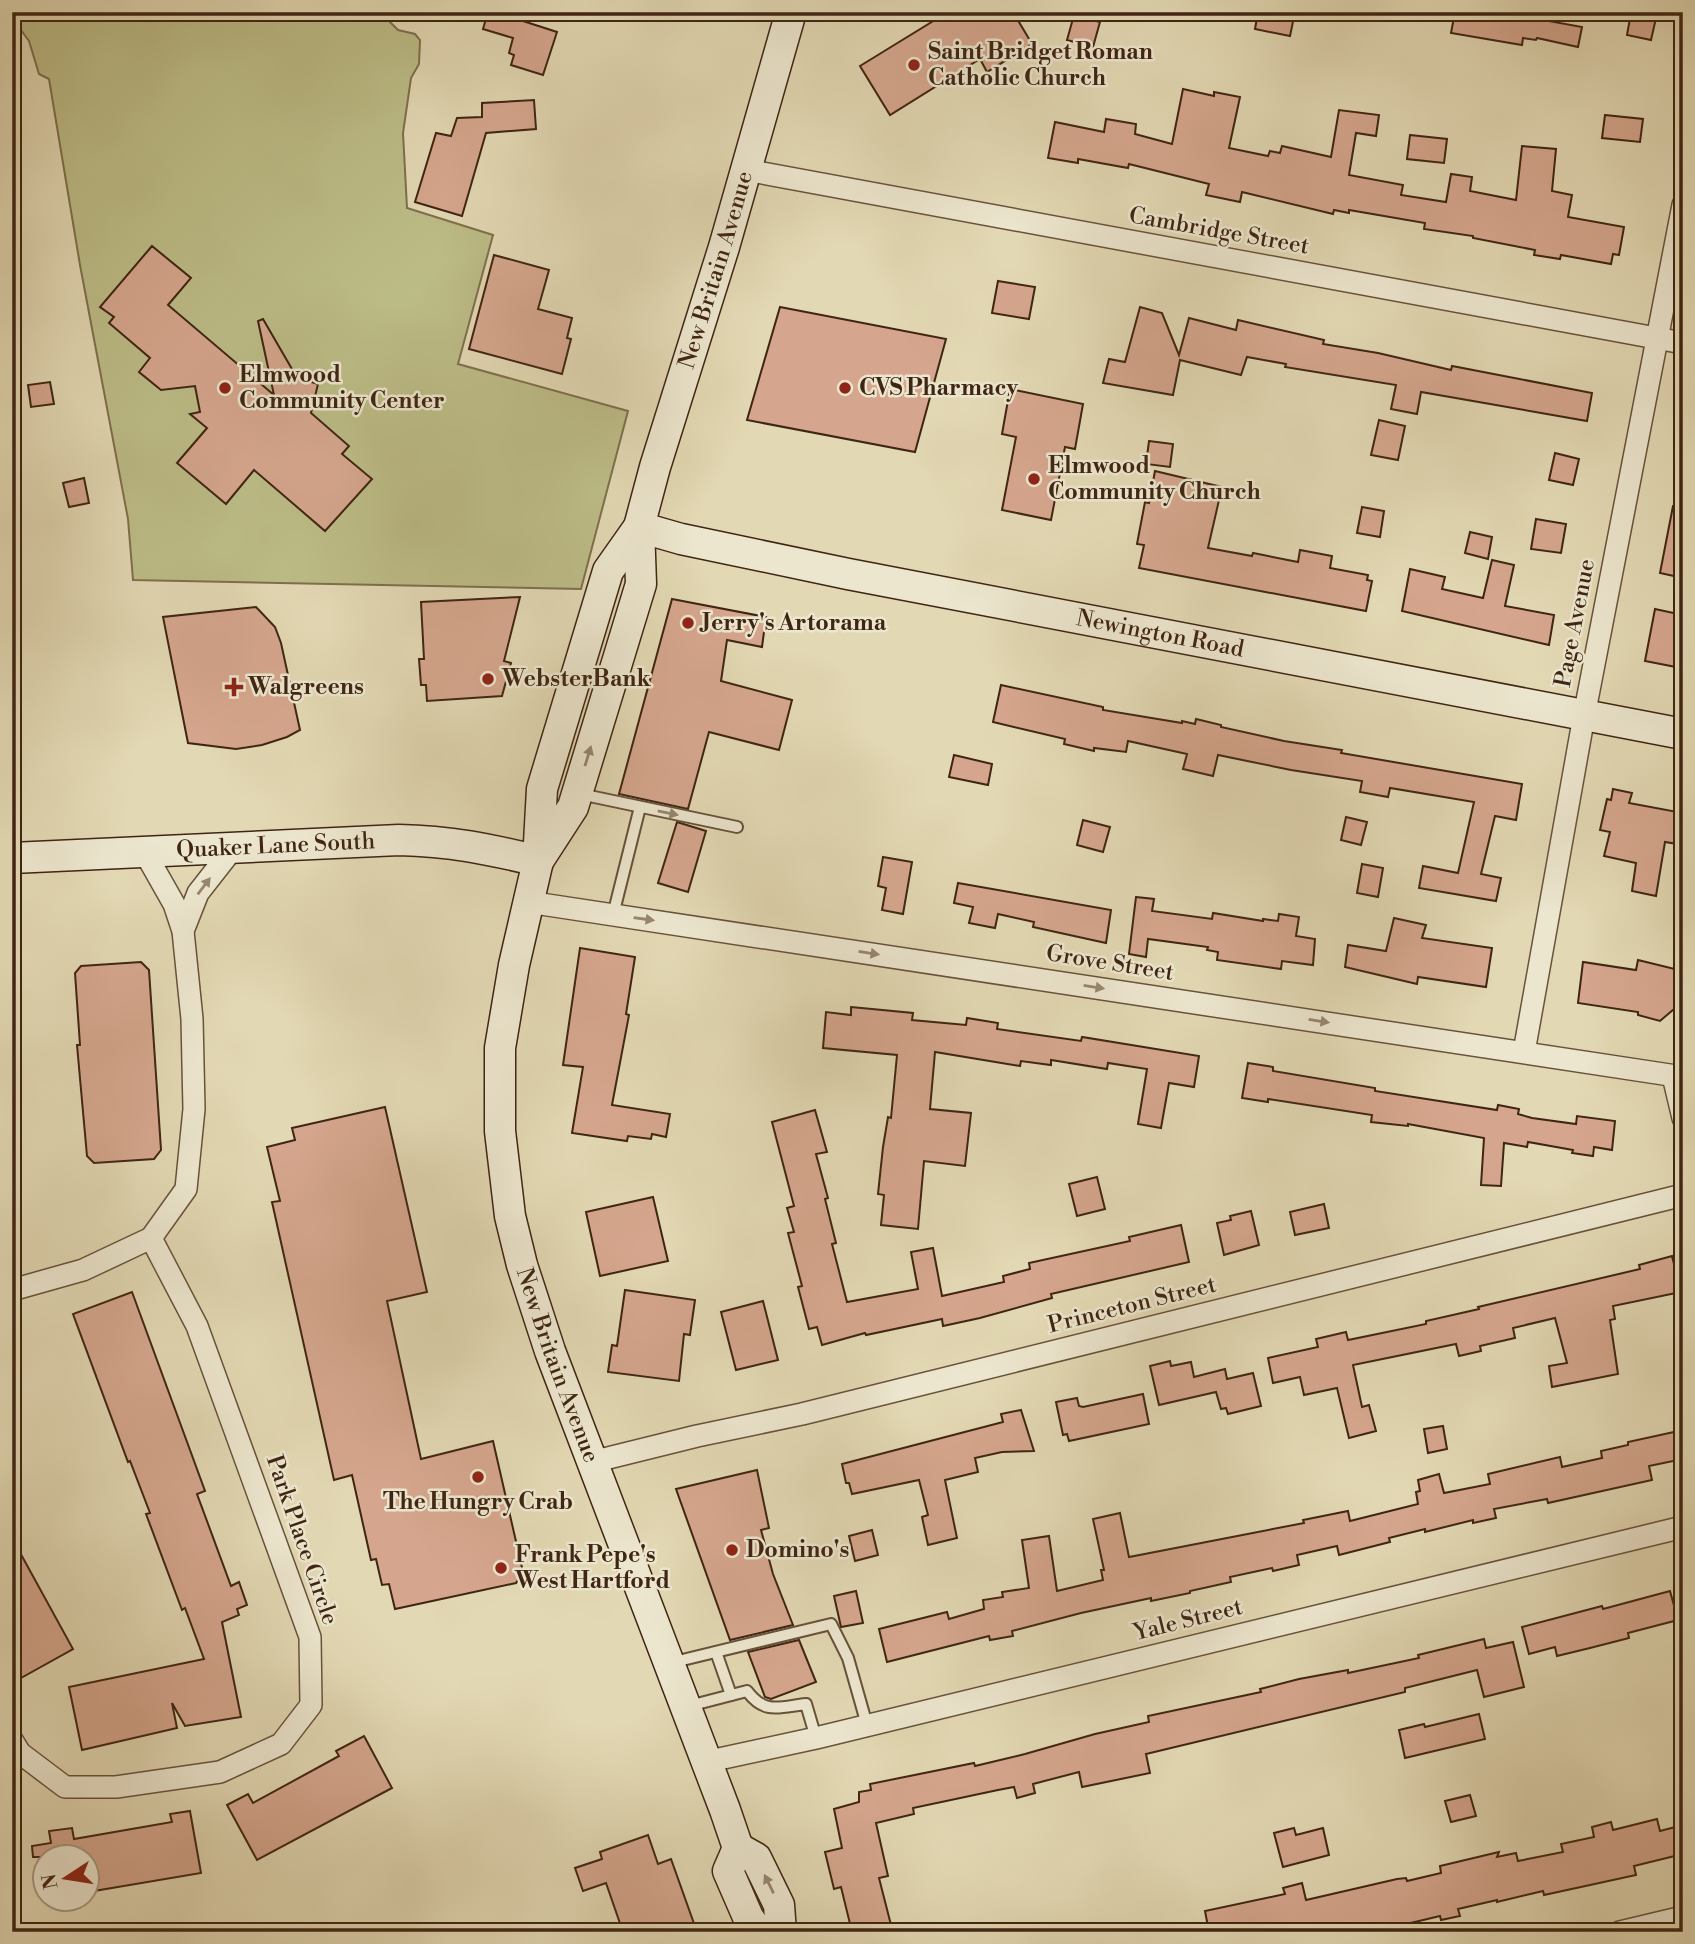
<svg xmlns="http://www.w3.org/2000/svg" width="1695" height="1944" font-family="'Libre Bodoni',serif">
<rect width="100%" height="100%" fill="#e2d8b3"/>
<filter id="stains"><feTurbulence type="fractalNoise" baseFrequency=".00286" numOctaves="4"/><feColorMatrix values="0 0 0 0 .2 0 0 0 0 .09 0 0 0 0 .02 0 0 0 .5 -.17"/></filter>
<radialGradient id="worn" r=".72"><stop offset=".6" stop-color="#630" stop-opacity="0"/><stop offset="1" stop-color="#630" stop-opacity=".3"/></radialGradient>
<polygon fill="#bcbc87" stroke="#7e704d" stroke-width="2" points="12,12 380,12 398,30 415,34 420,40 419,64 411,78 403,133 407,208 493,235 458,364 628,411 581,589 133,580 128,519 80,265 49,79 39,74 29,41 12,18"/>
<g fill="#d5a68d" stroke="#3f2513" stroke-width="2">
<polygon points="488,12 525,12 523,21 557,32 543,75 511,65 514,55 509,53 513,38 483,29"/>
<polygon points="948,12 1013,12 1032,44 987,72 980,59 890,115 860,66"/>
<polygon points="1258,12 1295,12 1290,36 1255,29"/>
<polygon points="1455,12 1499,12 1582,27 1578,47 1537,38 1536,40 1523,38 1522,45 1451,33"/>
<polygon points="1631,13 1656,18 1651,40 1627,35"/>
<polygon points="1074,15 1100,22 1093,47 1067,40"/>
<polygon points="1183,89 1214,96 1214,92 1240,97 1229,148 1268,156 1270,151 1280,153 1282,146 1331,157 1339,110 1379,115 1376,136 1356,133 1349,175 1403,185 1401,195 1446,202 1451,174 1472,177 1470,191 1516,200 1522,146 1556,149 1552,191 1572,195 1568,217 1624,227 1619,255 1613,254 1611,264 1561,255 1560,259 1534,255 1535,250 1473,238 1473,236 1424,229 1425,223 1349,210 1349,213 1334,210 1333,214 1242,192 1240,202 1206,195 1209,184 1129,164 1128,168 1078,159 1078,163 1048,158 1055,122 1104,132 1106,119 1136,124 1135,134 1172,144"/>
<polygon points="534,100 536,129 486,133 462,216 415,202 436,133 451,136 457,118 482,117 482,103"/>
<polygon points="1605,115 1643,119 1640,142 1602,138"/>
<polygon points="1410,135 1447,139 1444,163 1407,159"/>
<polygon points="152,246 191,278 168,305 274,395 258,321 263,319 292,369 305,380 318,384 311,413 349,446 342,454 372,479 325,531 254,470 226,504 177,463 207,428 190,414 200,412 195,386 161,390 139,372 150,358 109,323 114,317 100,307"/>
<polygon points="494,255 549,270 538,309 572,318 567,338 571,339 562,374 469,349"/>
<polygon points="998,281 1035,287 1029,319 992,313"/>
<polygon points="780,307 946,339 915,452 747,420"/>
<polygon points="1140,307 1162,313 1179,355 1189,318 1236,330 1238,320 1324,340 1323,344 1378,353 1451,370 1452,366 1592,393 1587,421 1421,392 1417,414 1391,409 1396,385 1285,367 1286,364 1247,357 1241,375 1180,360 1173,395 1103,383 1109,359 1125,362"/>
<polygon points="50,382 54,404 31,407 28,385"/>
<polygon points="1010,389 1083,404 1075,449 1065,447 1051,520 1002,510 1016,437 1002,434"/>
<polygon points="1379,420 1405,426 1398,460 1371,455"/>
<polygon points="1149,441 1173,444 1170,467 1146,464"/>
<polygon points="1555,453 1579,459 1573,485 1549,480"/>
<polygon points="1155,471 1222,487 1208,548 1252,556 1253,553 1298,562 1300,550 1332,556 1330,568 1368,575 1367,580 1372,581 1366,611 1139,568 1144,545 1137,544 1145,502 1149,503"/>
<polygon points="84,478 89,503 69,507 63,483"/>
<polygon points="1673,506 1683,507 1683,578 1660,573"/>
<polygon points="1362,507 1384,511 1380,537 1357,533"/>
<polygon points="1536,519 1566,524 1561,553 1531,549"/>
<polygon points="1470,532 1492,537 1488,559 1465,553"/>
<polygon points="1492,560 1514,565 1505,606 1554,615 1549,645 1402,611 1410,569 1445,577 1442,589 1483,598"/>
<polygon points="520,597 504,661 511,663 502,696 427,701 426,685 421,685 419,659 424,659 421,602"/>
<polygon points="672,599 766,617 762,647 727,640 721,681 792,700 779,750 709,732 688,809 619,794"/>
<polygon points="256,607 275,627 281,643 300,730 287,737 262,745 236,749 188,743 163,617"/>
<polygon points="1655,609 1683,615 1683,631 1676,667 1645,661"/>
<polygon points="1001,685 1103,707 1103,710 1182,723 1182,721 1195,724 1196,719 1221,725 1221,727 1284,741 1342,750 1341,753 1522,784 1516,820 1495,816 1481,874 1501,878 1496,901 1419,888 1423,866 1458,873 1474,802 1390,788 1388,797 1360,792 1362,781 1291,770 1218,755 1213,776 1183,769 1187,754 1128,741 1126,752 1094,748 1094,751 1064,744 1065,739 993,722"/>
<polygon points="954,755 992,764 988,785 949,777"/>
<polygon points="1613,789 1632,793 1629,803 1683,813 1683,845 1665,842 1656,896 1632,891 1636,863 1604,856 1610,832 1600,830 1607,799 1611,800"/>
<polygon points="1346,817 1367,822 1361,845 1341,840"/>
<polygon points="1083,820 1110,827 1103,852 1077,845"/>
<polygon points="677,822 706,831 688,892 658,883"/>
<polygon points="883,857 912,862 903,914 882,910 886,888 878,886"/>
<polygon points="1362,864 1383,868 1378,897 1357,893"/>
<polygon points="958,883 1111,910 1106,943 1033,927 1034,922 998,914 995,928 969,923 973,907 954,903"/>
<polygon points="1136,897 1154,899 1152,911 1212,919 1213,913 1263,921 1263,919 1278,921 1279,914 1299,917 1296,936 1315,939 1313,965 1282,961 1281,969 1217,960 1218,952 1207,950 1208,947 1148,939 1146,957 1129,954"/>
<polygon points="1394,918 1426,925 1422,938 1492,948 1486,987 1418,977 1417,984 1345,967 1348,945 1386,951"/>
<polygon points="580,948 635,957 626,1014 629,1015 612,1105 670,1114 666,1137 652,1134 651,1139 628,1136 627,1141 572,1133 583,1067 563,1065"/>
<polygon points="1638,960 1683,971 1683,1011 1674,1009 1660,1021 1638,1015 1638,1012 1578,1003 1583,962 1636,970"/>
<polygon points="141,962 149,970 161,1150 154,1159 94,1163 87,1156 77,1045 80,1045 75,973 81,966"/>
<polygon points="851,1007 913,1013 912,1020 966,1025 967,1018 998,1023 997,1029 1081,1041 1082,1037 1199,1056 1194,1087 1169,1083 1161,1128 1138,1124 1147,1069 1108,1063 1107,1069 1051,1060 1051,1065 1021,1061 1020,1066 935,1052 930,1109 971,1113 965,1166 924,1161 918,1229 881,1225 884,1195 878,1194 883,1147 888,1117 891,1118 897,1055 823,1048 826,1012 851,1015"/>
<polygon points="1248,1063 1273,1067 1273,1071 1375,1088 1375,1091 1497,1110 1498,1105 1519,1109 1518,1114 1532,1118 1576,1124 1577,1116 1615,1121 1612,1150 1594,1147 1593,1156 1572,1153 1573,1150 1528,1142 1527,1147 1504,1143 1501,1186 1481,1185 1484,1138 1408,1124 1408,1126 1371,1122 1372,1115 1268,1099 1268,1102 1242,1098"/>
<polygon points="385,1107 427,1292 387,1301 421,1459 493,1441 523,1572 516,1583 395,1609 389,1584 382,1585 376,1559 371,1560 352,1475 334,1480 272,1202 280,1201 267,1147 295,1140 292,1128"/>
<polygon points="815,1110 827,1152 816,1154 828,1198 825,1199 836,1243 832,1244 847,1302 918,1289 911,1252 933,1248 942,1296 1004,1282 1003,1276 1030,1269 1029,1263 1130,1241 1129,1237 1181,1225 1189,1262 1051,1294 1052,1298 980,1318 943,1326 942,1319 866,1335 865,1333 822,1345 817,1327 809,1329 798,1287 802,1286 788,1233 794,1232 787,1208 794,1206 772,1122"/>
<polygon points="1097,1177 1105,1209 1077,1216 1069,1184"/>
<polygon points="653,1197 668,1261 600,1276 586,1212"/>
<polygon points="1324,1204 1329,1228 1295,1235 1290,1212"/>
<polygon points="1251,1211 1259,1245 1224,1255 1217,1223 1231,1220 1230,1216"/>
<polygon points="1672,1256 1681,1292 1613,1306 1615,1319 1610,1320 1618,1374 1552,1387 1549,1366 1567,1363 1555,1318 1513,1328 1515,1338 1480,1346 1481,1351 1459,1356 1456,1344 1353,1365 1362,1407 1369,1405 1376,1431 1349,1438 1337,1388 1304,1395 1300,1377 1273,1383 1268,1358 1318,1347 1316,1339 1346,1332 1348,1340 1426,1324 1426,1321 1479,1309 1478,1307 1640,1269 1639,1265"/>
<polygon points="625,1290 695,1300 690,1335 684,1334 679,1381 608,1372 612,1345 617,1346"/>
<polygon points="132,1292 205,1491 197,1494 231,1586 239,1582 247,1605 237,1609 239,1615 222,1622 241,1717 185,1726 172,1703 177,1728 82,1750 69,1687 204,1659 185,1608 182,1610 146,1514 150,1513 130,1461 128,1462 73,1314"/>
<polygon points="763,1301 778,1360 736,1370 721,1312"/>
<polygon points="1170,1361 1171,1366 1191,1362 1194,1377 1225,1369 1227,1379 1253,1373 1261,1406 1228,1414 1226,1408 1221,1409 1216,1392 1159,1405 1150,1366"/>
<polygon points="1143,1394 1149,1424 1069,1441 1067,1434 1063,1435 1056,1402 1077,1398 1079,1406 1083,1407"/>
<polygon points="1021,1410 1034,1451 1002,1452 975,1458 978,1472 945,1480 957,1538 928,1545 922,1517 928,1515 919,1480 852,1494 849,1483 846,1483 842,1464 1003,1422 1001,1414"/>
<polygon points="1443,1426 1447,1449 1428,1453 1424,1429"/>
<polygon points="1683,1430 1683,1459 1649,1466 1652,1480 1548,1503 1547,1499 1494,1509 1496,1518 1473,1523 1473,1520 1425,1532 1425,1529 1389,1538 1390,1542 1339,1555 1337,1546 1297,1555 1299,1565 1273,1571 1272,1568 1230,1577 1231,1582 1190,1591 1190,1593 1151,1601 1151,1598 1081,1613 1012,1631 1013,1636 990,1640 989,1636 887,1662 879,1629 947,1612 949,1619 984,1609 983,1600 1003,1597 1002,1592 1029,1588 1022,1540 1049,1536 1057,1591 1103,1580 1101,1570 1104,1570 1093,1519 1120,1513 1129,1557 1304,1523 1303,1520 1348,1511 1350,1521 1418,1504 1416,1492 1420,1491 1418,1480 1439,1474 1444,1493 1490,1484 1488,1474 1560,1457 1562,1467 1602,1458 1601,1451 1628,1445 1628,1442"/>
<polygon points="757,1470 769,1528 761,1530 773,1574 793,1625 730,1640 676,1489"/>
<polygon points="872,1530 878,1555 855,1561 849,1536"/>
<polygon points="12,1538 73,1649 21,1678 12,1662"/>
<polygon points="856,1591 863,1623 841,1627 834,1596"/>
<polygon points="1670,1591 1678,1620 1628,1633 1629,1638 1590,1648 1557,1656 1555,1647 1529,1654 1522,1627 1602,1606 1603,1609"/>
<polygon points="1484,1639 1486,1648 1513,1642 1524,1687 1484,1697 1477,1670 1405,1688 1405,1692 1146,1754 1150,1773 1082,1787 1079,1772 1033,1784 1035,1793 1017,1798 1014,1787 998,1790 913,1808 914,1814 876,1823 888,1876 879,1878 891,1925 886,1927 887,1932 852,1932 841,1887 834,1889 825,1852 842,1848 834,1809 859,1802 859,1792 871,1790 870,1784 974,1763 975,1766 1025,1754 1095,1734 1149,1722 1148,1716 1261,1692 1260,1689 1299,1679 1348,1670 1348,1673 1419,1658 1418,1655"/>
<polygon points="799,1640 816,1682 771,1699 765,1697 748,1652"/>
<polygon points="1479,1714 1485,1739 1405,1758 1399,1730 1424,1724 1425,1727"/>
<polygon points="364,1736 392,1788 257,1860 227,1805 248,1794 253,1803 339,1756 336,1751"/>
<polygon points="1470,1795 1476,1816 1451,1822 1445,1801"/>
<polygon points="190,1811 201,1873 88,1892 88,1857 33,1857 32,1846 51,1843 49,1831 72,1828 74,1839 172,1822 170,1814"/>
<polygon points="1657,1819 1660,1831 1683,1825 1683,1854 1634,1866 1636,1875 1544,1895 1543,1891 1497,1902 1497,1900 1458,1909 1460,1916 1441,1920 1440,1916 1373,1932 1209,1932 1205,1911 1285,1894 1283,1888 1302,1883 1306,1900 1397,1879 1406,1878 1407,1881 1441,1873 1440,1866 1499,1852 1497,1857 1516,1853 1518,1861 1563,1852 1561,1844 1594,1837 1592,1827 1611,1822 1613,1830"/>
<polygon points="1294,1828 1296,1835 1323,1828 1329,1855 1283,1867 1274,1833"/>
<polygon points="648,1835 658,1864 671,1859 697,1932 623,1932 606,1883 583,1891 575,1868 602,1859 600,1852"/>
</g>
<g fill="none" stroke-linecap="round" stroke-linejoin="round">
<g stroke="#68523b" stroke-width="14">
<g id="lane">
<polyline points="580,794 737,827"/>
<polyline points="613,915 640,807"/>
<polyline points="716,1652 731,1695"/>
<polyline points="670,1663 831,1624 848,1658 867,1725"/>
<path d="M 689,1706 L 747,1691 C 765,1715 779,1707 806,1704 L 816,1738"/>
</g>
</g>
<g stroke="#68523b" stroke-width="24">
<g id="street">
<polyline points="746,170 1683,343"/>
<polyline points="528,902 1683,1077"/>
<polyline points="183,931 198,893 234,847"/>
<polyline points="1524,1052 1584,716 1683,205"/>
<polyline points="1673,1076 1683,1118"/>
<polyline points="12,1290 83,1270 151,1238 186,1189 194,1109 192,1019 183,931 174,904 144,851"/>
<polyline points="592,1462 697,1436 802,1414 1683,1195"/>
<polyline points="12,1740 20,1753 65,1787 116,1787 220,1772 281,1744 311,1705 310,1637 197,1326 151,1238"/>
<polyline points="705,1762 816,1738 1683,1527"/>
<polyline points="1620,1932 1683,1917"/>
</g>
</g>
<g stroke="#3f2513" stroke-width="33">
<g id="secondary">
<path id="s1" d="M 639,527 L 608,571 L 542,789 L 538,861 L 514,965 L 500,1048 L 500,1131 L 510,1216 L 522,1265 L 550,1351 L 725,1810 L 738,1848 L 728,1871 L 748,1917 L 758,1932"/>
<path id="s2" d="M 639,527 L 681,539 L 848,574 L 1683,734"/>
<path id="s3" d="M 12,858 L 399,840 C 450,841 489,849 538,861"/>
<path id="s4" d="M 538,861 L 573,807 L 641,584 L 639,527 L 655,467 L 724,247 L 791,12"/>
<polyline points="738,1848 756,1858 779,1905 781,1932"/>
</g>
</g>
<use href="#lane" stroke="#ece6ce" stroke-width="10"/>
<use href="#street" stroke="#ece6ce" stroke-width="21"/>
<use href="#secondary" stroke="#ece6ce" stroke-width="30"/>
</g>
<defs><path id="oneway-solid" d="M-6-.8H1V-3.2L6.5 0L1 3.2V.8H-6Z" transform="scale(1.75)"/></defs>
<g fill="#968670">
<use href="#oneway-solid" transform="translate(588 756) rotate(-73)"/>
<use href="#oneway-solid" transform="translate(668 813) rotate(12)"/>
<use href="#oneway-solid" transform="translate(204 886) rotate(-53)"/>
<use href="#oneway-solid" transform="translate(644 919) rotate(8)"/>
<use href="#oneway-solid" transform="translate(869 953) rotate(9)"/>
<use href="#oneway-solid" transform="translate(1094 987) rotate(9)"/>
<use href="#oneway-solid" transform="translate(1319 1021) rotate(9)"/>
<use href="#oneway-solid" transform="translate(769 1884) rotate(-116)"/>
</g>
<g fill="#8f2418" stroke="#ece6ce" stroke-width="2.5">
<circle cx="914" cy="65" r="7"/>
<circle cx="225" cy="388" r="7"/>
<circle cx="845" cy="388" r="7"/>
<circle cx="1034" cy="479" r="7"/>
<circle cx="688" cy="623" r="7"/>
<circle cx="488" cy="679" r="7"/>
<path d="M230.5 676.5h7v7h7v7h-7v7h-7v-7h-7v-7h7z"/>
<circle cx="478" cy="1477" r="7"/>
<circle cx="732" cy="1550" r="7"/>
<circle cx="501" cy="1568" r="7"/>
</g>
<g text-anchor="middle" dominant-baseline="central" stroke-width="5" stroke-linejoin="round" paint-order="stroke">
<g font-size="23" font-weight="bold" fill="#3f2513" stroke="#ece6ce" text-anchor="start">
<text x="928" y="52">Saint Bridget Roman<tspan x="928" dy="26">Catholic Church</tspan></text>
<text x="239" y="375">Elmwood<tspan x="239" dy="26">Community Center</tspan></text>
<text x="859" y="388">CVS Pharmacy</text>
<text x="1048" y="466">Elmwood<tspan x="1048" dy="26">Community Church</tspan></text>
<text x="702" y="623">Jerry's Artorama</text>
<text x="502" y="679">WebsterBank</text>
<text x="248" y="687">Walgreens</text>
<text x="478" y="1502" text-anchor="middle">The Hungry Crab</text>
<text x="746" y="1550">Domino's</text>
<text x="515" y="1555">Frank Pepe's<tspan x="515" dy="26">West Hartford</tspan></text>
</g>
<g font-size="23" fill="#3f2513" stroke="#ece6ce">
<text transform="translate(1219 231) rotate(10)">Cambridge Street</text>
<text stroke="none"><textPath href="#s4" startOffset="623">New Britain Avenue</textPath></text>
<text transform="translate(1575 623) rotate(-79)">Page Avenue</text>
<text stroke="none"><textPath href="#s2" startOffset="532">Newington Road</textPath></text>
<text stroke="none"><textPath href="#s3" startOffset="264">Quaker Lane South</textPath></text>
<text transform="translate(1110 963) rotate(9)">Grove Street</text>
<text transform="translate(1132 1305) rotate(-14)">Princeton Street</text>
<text stroke="none"><textPath href="#s1" startOffset="870">New Britain Avenue</textPath></text>
<text transform="translate(302 1540) rotate(71)">Park Place Circle</text>
<text transform="translate(1188 1620) rotate(-14)">Yale Street</text>
</g>
</g>
<rect width="1695" height="1944" fill="none" stroke="#e2d8b3" stroke-width="42"/>
<rect x="14" y="14" width="1667" height="1916" fill="none" stroke="#3f2513" stroke-width="3.5"/>
<rect x="21" y="21" width="1653" height="1902" fill="none" stroke="#3f2513" stroke-width="2"/>
<g transform="translate(66 1878) rotate(258)"><circle r="33" fill="#ece6ce" stroke="#a79983" stroke-width="2"/>
<path d="M0-5L12 26L0 18L-12 26Z" fill="#8f2418"/>
<text y="-10" font-size="19" font-weight="bold" text-anchor="middle" fill="#3f2513">N</text>
</g>
<rect width="100%" height="100%" filter="url(#stains)"/>
<rect width="100%" height="100%" fill="url(#worn)"/>
</svg>
